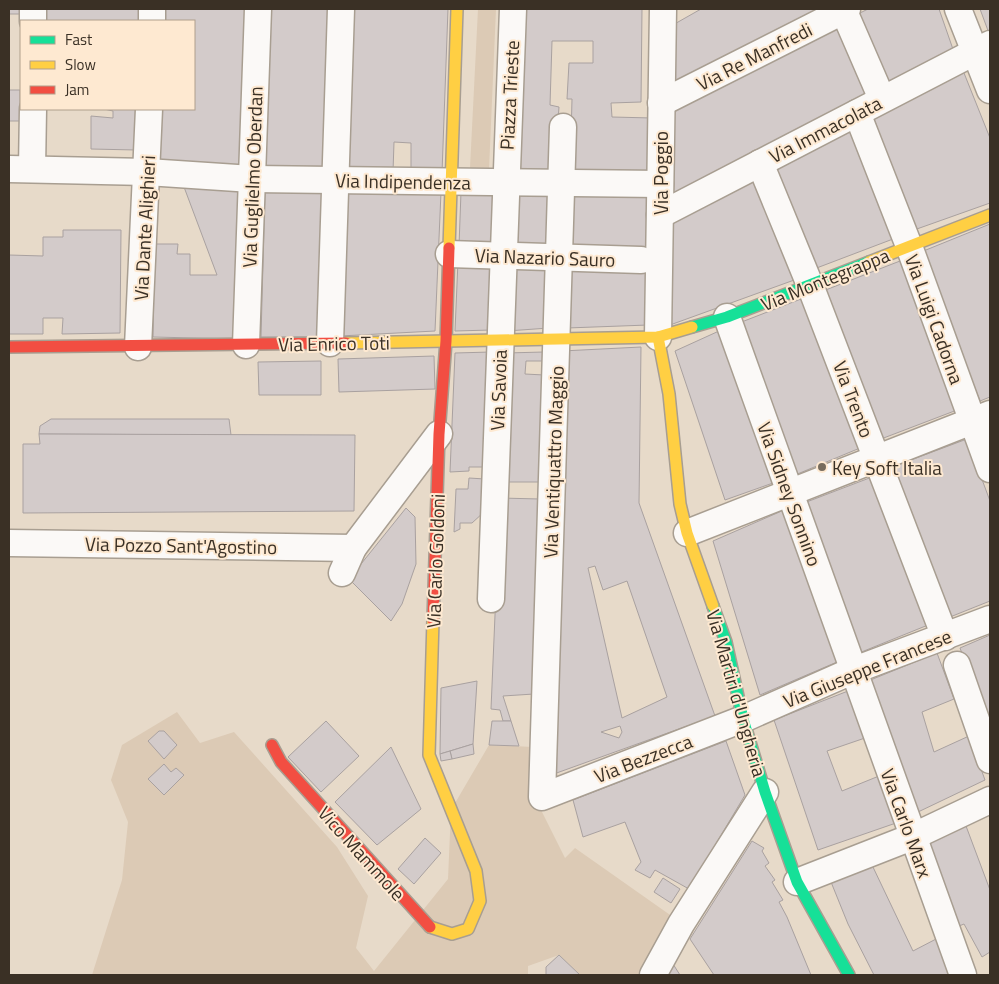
<svg xmlns="http://www.w3.org/2000/svg" width="999" height="984" font-family="'Titillium Web',sans-serif">
<rect width="100%" height="100%" fill="#e7dac9"/>
<g fill="#dccab5">
<polygon points="478,9 496,9 489,169 470,168"/>
<polygon points="177,712 200,743 234,732 337,847 368,896 356,948 374,971 448,879 451,810 489,745 533,747 534,796 565,858 575,848 673,917 638,975 579,975 559,955 528,966 528,975 92,975 122,880 128,822 111,780 122,745"/>
</g>
<g fill="#d3cbca" stroke="#a9a1a0" fill-rule="evenodd">
<rect x="9" y="9" width="12" height="5"/>
<rect x="46" y="9" width="93" height="12"/>
<polygon points="163,9 248,9 247,172 160,166 161,109 194,109 194,21 163,21"/>
<polygon points="269,9 331,9 325,170 263,168"/>
<polygon points="350,9 448,9 442,173 411,172 411,143 394,142 393,172 345,170"/>
<polygon points="520,9 642,9 641,102 611,103 612,117 652,118 651,178 570,176 572,99 567,99 569,63 593,63 593,41 552,41 550,105 559,107 554,175 513,174"/>
<polygon points="701,9 828,9 671,86 671,26"/>
<polygon points="868,9 939,9 955,55 891,88 854,16"/>
<polygon points="980,9 990,9 990,36"/>
<polygon points="837,22 875,96 670,203 671,108"/>
<polygon points="962,68 990,138 990,203 914,230 873,116"/>
<rect x="9" y="90" width="11" height="31"/>
<polygon points="104,109 137,109 136,150 91,149 91,116 113,118 113,111"/>
<polygon points="851,127 893,239 814,269 773,168"/>
<polygon points="755,178 797,279 670,325 672,221"/>
<polygon points="240,186 238,339 153,337 154,244 178,244 177,254 190,254 190,275 217,275 184,187"/>
<polygon points="265,188 327,190 321,337 261,337"/>
<polygon points="651,188 650,249 569,248 571,189"/>
<polygon points="345,190 441,192 435,331 340,336"/>
<polygon points="461,192 496,193 495,246 459,246"/>
<polygon points="513,194 554,194 552,248 510,246"/>
<polygon points="990,224 990,397 980,401 921,252"/>
<polygon points="63,230 121,230 120,333 62,334 63,318 43,318 43,334 9,334 9,255 43,256 43,237 63,237"/>
<polygon points="458,261 494,261 491,330 455,331"/>
<polygon points="900,261 957,410 881,439 823,291"/>
<polygon points="509,262 550,263 549,328 507,331"/>
<polygon points="568,263 647,267 648,325 567,328"/>
<polygon points="801,299 860,448 795,475 739,323"/>
<polygon points="719,331 773,483 725,500 675,351"/>
<path d="M 641,347 L 639,503 L 715,716 L 551,775 L 562,351 ZM 595,566 L 603,590 L 627,581 L 667,697 L 622,718 L 588,568 ZM 620,726 L 622,732 L 619,738 L 601,732 Z"/>
<polygon points="491,352 486,467 469,467 469,471 450,472 455,353"/>
<polygon points="544,352 544,361 526,361 525,374 544,375 539,482 507,482 506,353"/>
<polygon points="434,356 435,389 339,392 338,359"/>
<polygon points="321,361 321,395 259,395 258,362"/>
<polygon points="51,419 229,419 231,435 39,434 40,426"/>
<polygon points="39,434 355,435 354,511 23,513 23,444 40,444"/>
<polygon points="967,439 990,501 990,601 950,617 892,467"/>
<polygon points="872,477 928,625 859,653 804,503"/>
<polygon points="469,478 485,479 484,512 472,523 460,523 460,529 454,532 456,489 468,489"/>
<polygon points="500,498 540,499 534,694 503,696 511,721 503,721 500,710 491,709"/>
<polygon points="406,508 415,517 416,564 402,604 391,621 349,579"/>
<polygon points="784,510 837,662 760,695 713,541"/>
<polygon points="990,635 990,727 960,648"/>
<polygon points="937,653 954,699 922,712 934,752 969,736 985,780 918,812 868,681"/>
<polygon points="477,681 473,744 440,754 441,688"/>
<polygon points="848,691 865,738 827,751 842,791 879,776 896,823 818,850 774,720"/>
<polygon points="326,721 359,756 321,792 288,757"/>
<polygon points="492,721 511,721 519,746 489,745"/>
<polygon points="159,731 164,731 177,745 164,759 148,741"/>
<polygon points="726,741 745,795 689,889 655,870 650,878 635,870 641,862 625,822 583,837 573,800"/>
<polygon points="473,744 474,754 452,759 450,751"/>
<polygon points="391,747 421,809 377,845 335,802"/>
<polygon points="450,751 452,759 441,761 440,754"/>
<polygon points="164,764 171,772 176,768 184,775 164,795 148,779"/>
<polygon points="966,826 990,890 990,952 982,957 964,924 959,926 929,843"/>
<polygon points="425,838 441,853 414,884 398,869"/>
<polygon points="752,841 764,848 762,851 769,863 765,866 775,880 772,882 783,900 779,902 787,917 811,975 714,975 690,939"/>
<polygon points="872,865 913,951 938,938 953,975 874,975 848,924 831,882"/>
<polygon points="663,878 680,889 671,903 654,892"/>
<polygon points="559,955 580,975 546,975 546,967"/>
<polygon points="673,964 680,975 667,975"/>
</g>
<g fill="none" stroke-linecap="round" stroke-linejoin="round">
<g stroke="#a89e91" stroke-width="29">
<g id="street">
<polyline points="843,9 882,99"/>
<polyline points="958,9 990,90"/>
<polyline points="33,21 33,9"/>
<polyline points="152,21 152,9"/>
<polyline points="661,103 847,9"/>
<polyline points="857,113 909,246 990,469"/>
<polyline points="563,127 542,797 743,719 852,671 990,619"/>
<polyline points="760,163 810,285 945,637"/>
<polyline points="9,169 147,172 252,179 660,184"/>
<polyline points="32,169 33,109"/>
<polyline points="660,215 990,44"/>
<polyline points="449,254 641,260"/>
<polyline points="727,317 963,975"/>
<polyline points="658,337 663,9"/>
<polyline points="330,343 341,9"/>
<polyline points="246,345 258,9"/>
<polyline points="138,347 149,109"/>
<polyline points="687,533 990,414"/>
<polyline points="9,543 353,548"/>
<polyline points="342,573 353,548 439,434"/>
<polyline points="491,599 513,9"/>
<polyline points="957,665 990,760"/>
<polyline points="797,882 912,837 990,800"/>
<polyline points="653,975 681,924 765,792"/>
</g>
</g>
<g stroke="#a89e91" stroke-width="14">
<g id="fast">
<polyline points="692,327 727,317 869,262"/>
<polyline points="713,606 726,642 743,719 765,792 797,882 849,975"/>
</g>
</g>
<g stroke="#a89e91" stroke-width="14">
<g id="slow">
<polyline points="449,248 457,9"/>
<polyline points="869,262 990,215"/>
<polyline points="658,337 669,394 680,504 687,533 713,606"/>
<polyline points="346,343 658,337 692,327"/>
<polyline points="430,927 452,934 468,929 480,901 476,871 429,755 433,620"/>
</g>
</g>
<g stroke="#a89e91" stroke-width="14">
<g id="jam">
<polyline points="9,347 346,343"/>
<polyline points="433,620 439,434 446,341 449,248"/>
<polyline points="272,745 281,762 430,927"/>
</g>
</g>
<use href="#street" stroke="#fbf9f7" stroke-width="26"/>
<use href="#fast" stroke="#16e098" stroke-width="11"/>
<use href="#slow" stroke="#ffcf43" stroke-width="11"/>
<use href="#jam" stroke="#f24e42" stroke-width="11"/>
</g>
<circle fill="#776c5e" stroke="#fee9d1" stroke-width="2" cx="822" cy="467" r="5"/>
<g text-anchor="middle" dominant-baseline="central" stroke-width="4" stroke-linejoin="round" paint-order="stroke">
<g font-size="19" fill="#3a3025" stroke="#fee9d1">
<text transform="translate(754 56) rotate(-27)">Via Re Manfredi</text>
<text transform="translate(509 95) rotate(-87)">Piazza Trieste</text>
<text transform="translate(825 129) rotate(-27)">Via Immacolata</text>
<text transform="translate(660 173) rotate(-90)">Via Poggio</text>
<text transform="translate(252 177) rotate(-88)">Via Guglielmo Oberdan</text>
<text transform="translate(403 181) rotate(1)">Via Indipendenza</text>
<text transform="translate(144 228) rotate(-87)">Via Dante Alighieri</text>
<text transform="translate(545 257) rotate(2)">Via Nazario Sauro</text>
<text transform="translate(825 279) rotate(-22)">Via Montegrappa</text>
<text transform="translate(935 319) rotate(70)">Via Luigi Cadorna</text>
<text transform="translate(334 343) rotate(-1)">Via Enrico Toti</text>
<text transform="translate(498 390) rotate(-88)">Via Savoia</text>
<text transform="translate(854 399) rotate(69)">Via Trento</text>
<text transform="translate(553 462) rotate(-88)">Via Ventiquattro Maggio</text>
<text transform="translate(790 494) rotate(70)">Via Sidney Sonnino</text>
<text transform="translate(181 545) rotate(1)">Via Pozzo Sant'Agostino</text>
<text transform="translate(435 561) rotate(-88)">Via Carlo Goldoni</text>
<text transform="translate(867 668) rotate(-22)">Via Giuseppe Francese</text>
<text transform="translate(737 693) rotate(74)">Via Martiri d'Ungheria</text>
<text transform="translate(643 758) rotate(-21)">Via Bezzecca</text>
<text transform="translate(907 823) rotate(70)">Via Carlo Marx</text>
<text transform="translate(362 853) rotate(48)">Vico Mammole</text>
</g>
<g font-size="19" fill="#3a3025" stroke="#fee9d1" text-anchor="start">
<text x="832" y="467">Key Soft Italia</text>
</g>
</g>
<rect width="999" height="984" fill="none" stroke="#3a3025" stroke-width="20"/>
<rect x="20" y="20" width="175" height="90" fill="#fee9d1" stroke="#b09f8c"/>
<rect x="30" y="36" width="25" height="8" fill="#16e098" stroke="#b09f8c"/>
<text x="65" y="45" font-size="15" fill="#3a3025">Fast</text>
<rect x="30" y="61" width="25" height="8" fill="#ffcf43" stroke="#b09f8c"/>
<text x="65" y="70" font-size="15" fill="#3a3025">Slow</text>
<rect x="30" y="86" width="25" height="8" fill="#f24e42" stroke="#b09f8c"/>
<text x="65" y="95" font-size="15" fill="#3a3025">Jam</text>
</svg>
